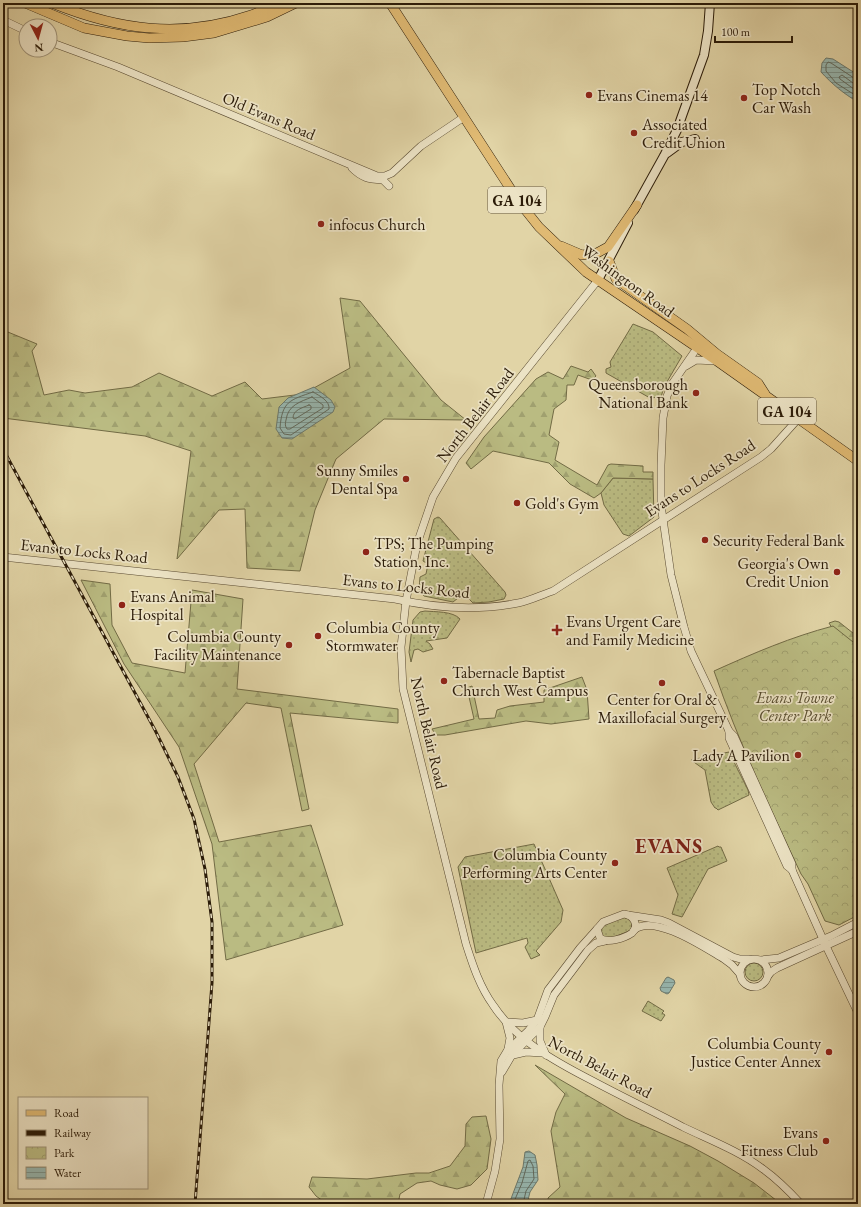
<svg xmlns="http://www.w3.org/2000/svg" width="861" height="1207" font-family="'EB Garamond',serif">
<defs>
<pattern id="grass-dots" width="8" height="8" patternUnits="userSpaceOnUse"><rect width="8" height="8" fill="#babb82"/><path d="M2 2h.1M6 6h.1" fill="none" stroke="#a0a06f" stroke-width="1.8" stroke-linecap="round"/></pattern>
<pattern id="forest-firs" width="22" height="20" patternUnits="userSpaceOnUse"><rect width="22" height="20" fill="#babb82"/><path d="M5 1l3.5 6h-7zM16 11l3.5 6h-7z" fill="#a0a06f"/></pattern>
<pattern id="park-crowns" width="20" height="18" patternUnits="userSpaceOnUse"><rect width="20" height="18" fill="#babb82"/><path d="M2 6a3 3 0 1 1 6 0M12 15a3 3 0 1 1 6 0" fill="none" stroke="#a0a06f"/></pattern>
<pattern id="water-rules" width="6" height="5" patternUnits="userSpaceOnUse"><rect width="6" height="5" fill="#97b7b0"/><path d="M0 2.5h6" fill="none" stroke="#7b948d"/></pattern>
</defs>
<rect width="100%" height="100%" fill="#e1d4a6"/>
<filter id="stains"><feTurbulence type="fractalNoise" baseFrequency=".005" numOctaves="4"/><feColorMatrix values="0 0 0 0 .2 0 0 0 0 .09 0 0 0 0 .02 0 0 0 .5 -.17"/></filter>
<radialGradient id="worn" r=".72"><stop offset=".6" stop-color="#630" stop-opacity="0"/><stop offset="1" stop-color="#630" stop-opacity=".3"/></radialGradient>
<g fill="url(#grass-dots)" stroke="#726b45">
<polygon points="633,324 653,332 682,356 664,387 661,397 650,398 606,373 606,369 611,367 610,362"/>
<polygon points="613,478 653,479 654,517 629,536 623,534 604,505 601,493"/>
<polygon points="438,517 440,518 505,592 506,595 504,599 489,602 473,603 468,598 458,598 453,602 424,596 419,589 420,577 426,574 428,564 423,561 434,519"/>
<path d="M 425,611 C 435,612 453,611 460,619 L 447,638 L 426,641 L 430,644 L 433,649 L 423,652 L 418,649 L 414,650 L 411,662 L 409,652 L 413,620 L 420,612 Z"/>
<polygon points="729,752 748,790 749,795 718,810 716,808 715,808 711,802 705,770 691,760"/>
<polygon points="534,844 563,910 561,922 536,951 540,955 531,959 525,947 528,943 527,938 476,953 458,867 465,857"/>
<polygon points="718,846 719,847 721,847 727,861 708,869 682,917 672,914 678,895 667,868"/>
<polygon points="622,917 631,919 632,925 631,930 610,939 604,938 600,933 601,927"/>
<circle cx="754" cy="972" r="9"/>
<polygon points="648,1001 664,1011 662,1013 665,1015 661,1021 642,1011"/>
</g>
<g fill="url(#forest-firs)" stroke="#726b45">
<polygon points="340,298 360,301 441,400 466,420 384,419 336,459 315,510 300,571 247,568 245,509 219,510 177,559 191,451 145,436 3,418 3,330 37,344 32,351 44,395 69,390 85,393 132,387 159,373 212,396 245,382 262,399 303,394 350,368"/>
<polygon points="571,366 588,372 591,369 596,376 592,380 578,375 574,385 567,385 566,400 554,409 549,435 559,442 555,460 597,485 608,465 611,464 643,466 643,472 653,472 653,479 613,478 601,493 594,498 570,484 549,463 493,451 471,469 466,463 484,437 536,379 548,372 563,379"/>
<polygon points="81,580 110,584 112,625 132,663 185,673 192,590 243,599 237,689 398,709 398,723 290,713 309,809 302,811 281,708 246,703 194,764 219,842 311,825 343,925 226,960 212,844 179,747 124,664"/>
<polygon points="835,621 839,622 858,637 858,653 832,628 829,623"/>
<polygon points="582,677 587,690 589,719 551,724 526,721 445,735 436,735 432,729 474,719 467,688 472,686 479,719 495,718 497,710 510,706 544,702 544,690"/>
<polygon points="535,1065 626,1118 690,1146 718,1161 754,1183 781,1204 549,1204 548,1198 560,1187 551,1131 556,1112 565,1094"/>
<polygon points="486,1116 491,1139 487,1169 471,1185 457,1189 440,1185 431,1181 417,1183 400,1194 398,1204 327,1204 316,1196 309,1187 312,1177 367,1179 416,1173 429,1173 450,1166 465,1146 466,1124 472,1117"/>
</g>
<path fill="url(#park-crowns)" stroke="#726b45" d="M 833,626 L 858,646 L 858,915 L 839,925 L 825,921 L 808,884 L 801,874 C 770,808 738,741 714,671 C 754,653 791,637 833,626 Z"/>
<g fill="url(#water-rules)" stroke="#6c796d">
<path d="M 826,58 L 833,59 L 858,75 L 858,102 C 844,94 832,84 821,72 L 822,63 Z"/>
<polygon points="314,387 331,400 335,407 333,412 292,439 282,438 276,429 279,407 288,398"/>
<polygon points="668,977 674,980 675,983 669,993 667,994 661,991 660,988 666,978"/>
<polygon points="529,1151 535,1155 537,1165 538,1180 530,1192 527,1204 509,1204 523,1167 525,1152"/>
</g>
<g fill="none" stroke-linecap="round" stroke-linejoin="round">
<g stroke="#61695c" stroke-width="1">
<polyline points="858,79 854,78 831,63 828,62 826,65 826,71 836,83 858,97"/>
<polyline points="858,84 853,83 842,75 839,77 840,79 858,92"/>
<path d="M 313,392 C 320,396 330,401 329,409 L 291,435 L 284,434 L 280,428 C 282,401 290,400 313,392 Z"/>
<path d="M 312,397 L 323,405 L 323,408 L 290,429 L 287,429 C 285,426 285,424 286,420 C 288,405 300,402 312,397 Z"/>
<path d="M 309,405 L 311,406 L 311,409 L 295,419 L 293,418 C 293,410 302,408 309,405 Z"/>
<polyline points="513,1204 522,1183 528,1161 530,1160 533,1166 534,1179 526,1191 523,1204"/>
</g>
<g stroke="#584930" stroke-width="8">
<g id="tertiary">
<polyline points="3,20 26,31"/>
<polyline points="50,42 118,67 377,176 385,176 392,173 421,146 464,117"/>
<path d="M 352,168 C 362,178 368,179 383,180 L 389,186"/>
<path d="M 598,280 L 456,458 L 433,497 L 417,544 L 406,601 L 401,647 L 403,689 L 466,944 C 473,966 480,987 493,1005 C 516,1040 554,1061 591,1080 C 621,1096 652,1111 683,1127 C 710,1140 739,1151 763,1169 C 777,1179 789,1191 801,1204"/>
<polyline points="697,348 672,384 667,396 663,418 661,465 661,505 671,575 684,627 691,651 729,731 729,738 787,866 792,870"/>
<polyline points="686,366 696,360 716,361"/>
<path d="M 3,557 L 395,599 C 435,608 477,611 518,603 C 529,601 541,595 553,591 L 761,457 L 771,449 L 798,419"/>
<polyline points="729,731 734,736 792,864 792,870 826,946 858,1013"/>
<path d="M 624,914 C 633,915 640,925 632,933 C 625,938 607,944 600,938 L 597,929 L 603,922 Z"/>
<polyline points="628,915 661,920 669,923 733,957 740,959 749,959"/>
<path d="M 634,930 C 654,913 705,948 724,959 L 732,965 L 740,974"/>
<circle cx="754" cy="973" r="14"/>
<polyline points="761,960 779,958 831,936 858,922"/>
<polyline points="768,976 771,972 777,968 858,931"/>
<polyline points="540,1027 540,1041 546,1055"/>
<polyline points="508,1049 510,1038 506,1022 523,1023 537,1020"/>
<polyline points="513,1055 526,1052 542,1053"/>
<polyline points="502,1072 512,1055 540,1027 545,1017 554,995 588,950 596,943 605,941"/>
<polyline points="486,1204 495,1171 500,1139 499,1085 501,1061 507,1051 528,1031 537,1020 548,990 580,948 597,929"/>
</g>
</g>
<g stroke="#2b1b08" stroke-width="10">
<g id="secondary">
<polyline points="667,153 682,142 695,139"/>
<polyline points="634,210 664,156 677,130 683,113 704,55 708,31 710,3"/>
<polyline points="598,280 628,223"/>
</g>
</g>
<g stroke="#2b1b08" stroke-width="10">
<g id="primary">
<polyline points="25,3 84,28 127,36 149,38 183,37 214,33 267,17 296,3"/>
<path d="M 52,3 C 119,30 181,39 251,15 C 260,12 270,7 279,3"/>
<polyline points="390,3 519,202 539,227 586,272 717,361 858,461"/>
<polyline points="561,246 582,255 597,253 608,247 637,205"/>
<polyline points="609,261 616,279 687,329 717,354 758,383 765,394"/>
</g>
</g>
<use href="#tertiary" stroke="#ece3c5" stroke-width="7"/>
<use href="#secondary" stroke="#ece3c5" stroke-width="8"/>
<use href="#primary" stroke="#e0ba73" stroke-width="9"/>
<g stroke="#2b1b08" stroke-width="3">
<polyline id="rail" points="3,449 155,730 178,777 194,819 205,869 212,922 212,983 195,1204"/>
</g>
<use href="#rail" stroke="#ece3c5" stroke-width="1.5" stroke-dasharray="4.5" stroke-linecap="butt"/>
</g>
<g fill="#8f2418" stroke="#ece3c5" stroke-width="1.5">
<circle cx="589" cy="95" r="4"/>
<circle cx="744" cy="98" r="4"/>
<circle cx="634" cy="133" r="4"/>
<circle cx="321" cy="224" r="4"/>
<circle cx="696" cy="393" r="4"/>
<circle cx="406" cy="479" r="4"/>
<circle cx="517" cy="503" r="4"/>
<circle cx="705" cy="540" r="4"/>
<circle cx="366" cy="552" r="4"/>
<circle cx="837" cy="572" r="4"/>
<circle cx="122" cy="605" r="4"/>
<path d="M555 624h4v4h4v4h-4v4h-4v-4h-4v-4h4z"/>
<circle cx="318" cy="636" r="4"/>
<circle cx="289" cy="645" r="4"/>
<circle cx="444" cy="681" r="4"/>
<circle cx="662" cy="683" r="4"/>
<circle cx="798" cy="755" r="4"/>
<circle cx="615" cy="863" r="4"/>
<circle cx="829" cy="1052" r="4"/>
<circle cx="826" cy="1141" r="4"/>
</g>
<g text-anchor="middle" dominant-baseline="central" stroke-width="3.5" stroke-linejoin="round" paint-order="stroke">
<g fill="#ece3c5" stroke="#655741" stroke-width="1">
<rect x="488" y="187" width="58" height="26" rx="3"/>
<rect x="758" y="398" width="58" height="26" rx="3"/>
</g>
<g font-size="15" font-weight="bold" fill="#2b1b08">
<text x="517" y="200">GA 104</text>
<text x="787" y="411">GA 104</text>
</g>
<g font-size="16" fill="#2b1b08" stroke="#ece3c5" text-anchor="start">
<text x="752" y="89">Top Notch<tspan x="752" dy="18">Car Wash</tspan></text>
<text x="597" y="95">Evans Cinemas 14</text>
<text x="642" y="124">Associated<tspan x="642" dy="18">Credit Union</tspan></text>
<text x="329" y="224">infocus Church</text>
<text x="688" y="384" text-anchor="end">Queensborough<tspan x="688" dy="18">National Bank</tspan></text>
<text x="398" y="470" text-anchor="end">Sunny Smiles<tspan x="398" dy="18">Dental Spa</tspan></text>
<text x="525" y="503">Gold's Gym</text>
<text x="713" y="540">Security Federal Bank</text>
<text x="374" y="543">TPS; The Pumping<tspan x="374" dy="18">Station, Inc.</tspan></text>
<text x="829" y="563" text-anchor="end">Georgia's Own<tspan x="829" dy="18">Credit Union</tspan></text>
<text x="130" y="596">Evans Animal<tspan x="130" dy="18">Hospital</tspan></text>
<text x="566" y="621">Evans Urgent Care<tspan x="566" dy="18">and Family Medicine</tspan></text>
<text x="326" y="627">Columbia County<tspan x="326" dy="18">Stormwater</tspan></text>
<text x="281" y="636" text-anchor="end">Columbia County<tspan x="281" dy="18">Facility Maintenance</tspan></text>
<text x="452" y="672">Tabernacle Baptist<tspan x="452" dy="18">Church West Campus</tspan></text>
<text x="662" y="699" text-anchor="middle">Center for Oral &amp;<tspan x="662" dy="18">Maxillofacial Surgery</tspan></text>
<text x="790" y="755" text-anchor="end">Lady A Pavilion</text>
<text x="607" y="854" text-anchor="end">Columbia County<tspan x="607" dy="18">Performing Arts Center</tspan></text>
<text x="821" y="1043" text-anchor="end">Columbia County<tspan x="821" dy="18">Justice Center Annex</tspan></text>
<text x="818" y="1132" text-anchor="end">Evans<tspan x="818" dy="18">Fitness Club</tspan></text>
</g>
<g font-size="16" fill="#2b1b08" stroke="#ece3c5">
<text transform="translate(269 116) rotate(23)">Old Evans Road</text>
<text transform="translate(628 281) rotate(36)">Washington Road</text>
<text transform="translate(475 415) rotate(-52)">North Belair Road</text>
<text transform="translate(700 478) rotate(-33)">Evans to Locks Road</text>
<text transform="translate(84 551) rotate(6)">Evans to Locks Road</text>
<text transform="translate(406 586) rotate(6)">Evans to Locks Road</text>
<text transform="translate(429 733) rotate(77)">North Belair Road</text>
<text transform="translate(600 1067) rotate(28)">North Belair Road</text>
</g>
<g font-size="16" font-style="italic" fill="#564b2d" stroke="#ece3c5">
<text x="795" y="697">Evans Towne<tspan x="795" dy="18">Center Park</tspan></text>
</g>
<g font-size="20" font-weight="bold" letter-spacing="1" fill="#7a1f14" stroke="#ece3c5">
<text x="669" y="846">EVANS</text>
</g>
</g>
<rect width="861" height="1207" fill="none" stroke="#e1d4a6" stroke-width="16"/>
<rect x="4" y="4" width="853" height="1199" fill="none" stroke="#2b1b08" stroke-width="2"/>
<rect x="8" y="8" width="845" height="1191" fill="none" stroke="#2b1b08"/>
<rect x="18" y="1097" width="130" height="92" fill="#ece3c5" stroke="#9f9379"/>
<rect x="26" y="1110" width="20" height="6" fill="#e0ba73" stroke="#9f9379"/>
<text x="54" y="1117" font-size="12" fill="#2b1b08">Road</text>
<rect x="26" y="1130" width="20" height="6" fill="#2b1b08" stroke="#9f9379"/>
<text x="54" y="1137" font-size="12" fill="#2b1b08">Railway</text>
<rect x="26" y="1147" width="20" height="12" fill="url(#park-crowns)" stroke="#9f9379"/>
<text x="54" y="1157" font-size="12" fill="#2b1b08">Park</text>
<rect x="26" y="1167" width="20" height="12" fill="url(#water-rules)" stroke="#9f9379"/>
<text x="54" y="1177" font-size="12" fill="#2b1b08">Water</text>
<g transform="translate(38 38) rotate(174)"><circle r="19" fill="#ece3c5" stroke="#9f9379"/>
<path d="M0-3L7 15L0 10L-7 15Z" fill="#8f2418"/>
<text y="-6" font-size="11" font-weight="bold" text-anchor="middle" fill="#2b1b08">N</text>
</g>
<path d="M715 36v6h77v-6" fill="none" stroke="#2b1b08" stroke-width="2"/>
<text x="721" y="36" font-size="12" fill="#2b1b08" stroke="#ece3c5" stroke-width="3" paint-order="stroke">100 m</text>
<rect width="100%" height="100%" filter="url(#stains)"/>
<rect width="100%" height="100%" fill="url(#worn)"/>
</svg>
